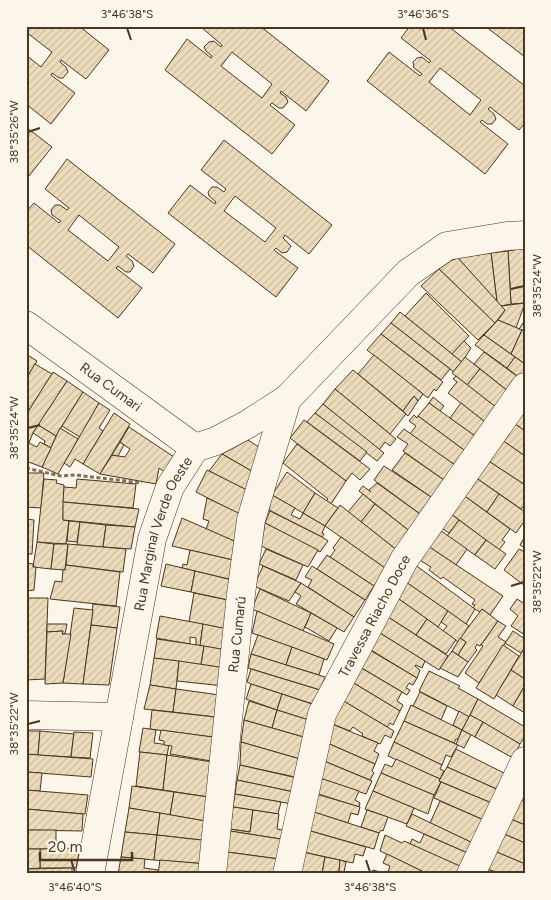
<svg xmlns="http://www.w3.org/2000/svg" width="551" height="900" font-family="Figtree,sans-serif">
<defs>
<pattern id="building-hatch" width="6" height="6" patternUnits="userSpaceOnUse" patternTransform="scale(1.25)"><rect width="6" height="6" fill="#ecdcbc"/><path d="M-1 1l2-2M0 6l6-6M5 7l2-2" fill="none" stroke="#ccbda1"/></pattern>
</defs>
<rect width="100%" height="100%" fill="#fbf6e9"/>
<g fill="url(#building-hatch)" stroke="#4a3520" fill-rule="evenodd">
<polygon points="26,26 79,26 109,50 86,79 61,60 60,62 66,67 68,72 63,78 59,78 52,73 51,75 75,93 51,124 26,104 26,55 41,67 52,52 26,32"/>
<path d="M 200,26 L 260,26 L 329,81 L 306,111 L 281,91 L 280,93 L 286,97 L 288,102 L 283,108 L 279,108 L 272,103 L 270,105 L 295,125 L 272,154 L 165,70 L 187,39 L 211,58 L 212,56 L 206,51 L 204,47 L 209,42 L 214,41 L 221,47 L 222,45 ZM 232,52 L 272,84 L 262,98 L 221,66 Z"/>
<path d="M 410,26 L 448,26 L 525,86 L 525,123 L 519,130 L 490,107 L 488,109 L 494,114 L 496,119 L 492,124 L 487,124 L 482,120 L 480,122 L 508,144 L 485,174 L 367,81 L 389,52 L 420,76 L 422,74 L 414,68 L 413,62 L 417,58 L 422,57 L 429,63 L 431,61 L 401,38 ZM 440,68 L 481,100 L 470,115 L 429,82 Z"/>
<polygon points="485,26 525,26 525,57"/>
<polygon points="26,127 52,147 29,176 26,174"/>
<path d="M 224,140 L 332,225 L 309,254 L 285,235 L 283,238 L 291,246 L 287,252 L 282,253 L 276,248 L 274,250 L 298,268 L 276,297 L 168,213 L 190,185 L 215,204 L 216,202 L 209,196 L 208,192 L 212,187 L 217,187 L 224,192 L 226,189 L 201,170 ZM 235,196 L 276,228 L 265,242 L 224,211 Z"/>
<path d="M 67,159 L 175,244 L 153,273 L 128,254 L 126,256 L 132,261 L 134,266 L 130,272 L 126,272 L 118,266 L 116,268 L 142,288 L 118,318 L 26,245 L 26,212 L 34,203 L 59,223 L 61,221 L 52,215 L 51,210 L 55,205 L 60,205 L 67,210 L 69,208 L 45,189 ZM 79,215 L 119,247 L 108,261 L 68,230 Z"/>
<polygon points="525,248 525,303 511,304 508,251"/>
<polygon points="508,251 511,304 501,306 497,302 491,253"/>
<polygon points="491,253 497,302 458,258"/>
<polygon points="458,258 505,310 495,323 439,269 450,261"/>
<polygon points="439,269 495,323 478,340 421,286"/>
<polygon points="426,293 469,336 452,354 405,316"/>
<polygon points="525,303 516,328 498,320 505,310 501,306"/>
<polygon points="400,312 462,362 454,372 391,323"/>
<polygon points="498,320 522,330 511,354 484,335"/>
<polygon points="525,320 525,331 519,329"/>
<polygon points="391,323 450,369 441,380 381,334"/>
<polygon points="522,330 525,331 525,364 511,354"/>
<polygon points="381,334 443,382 436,391 434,389 428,398 367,350"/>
<polygon points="484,335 515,357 507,368 475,345"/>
<polygon points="464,341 471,348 462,362 452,354"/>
<polygon points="484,352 525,382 514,396 474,364"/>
<polygon points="26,354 37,361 26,379"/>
<polygon points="374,355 423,394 418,401 414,396 403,411 358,374"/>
<polygon points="465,357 480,369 467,385 452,373"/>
<polygon points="515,357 525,364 525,382 507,368"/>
<polygon points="35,364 52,374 26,415 26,379"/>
<polygon points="480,369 514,396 501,411 467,385"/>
<polygon points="353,370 406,414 390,434 335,389"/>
<polygon points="53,372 67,381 33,433 26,450 26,415"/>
<polygon points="456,376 501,411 489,425 448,393 457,382 453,379"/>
<polygon points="67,381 83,392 56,436 38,425"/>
<polygon points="335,389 396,439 390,446 385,442 379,450 323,404"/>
<polygon points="83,392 99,403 80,437 62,426"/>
<polygon points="414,396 418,401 408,416 403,411"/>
<polygon points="433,397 444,406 440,411 429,403"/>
<polygon points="99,403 110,410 99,428 103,431 83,464 75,459 70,467 64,463"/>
<polygon points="429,403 481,440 468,453 418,416"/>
<polygon points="461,403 489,425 478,438 450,418"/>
<polygon points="323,404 384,453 377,461 315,413"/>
<polygon points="525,409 525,431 511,421"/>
<polygon points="114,413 130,424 100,474 83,464"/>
<polygon points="315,413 367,452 360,461 307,422"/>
<polygon points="414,415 417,418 418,416 468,453 458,467 410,434 416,426 409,421"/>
<polygon points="304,420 370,469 360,480 352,473 346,481 290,438"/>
<polygon points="511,421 525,431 525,456 499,438"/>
<polygon points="38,425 56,436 51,448 44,444 45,441 33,433"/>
<polygon points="129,427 174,457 166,473 159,468 156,484 100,474 112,455 125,457 130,449 120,442"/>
<polygon points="60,428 78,439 58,474 42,467"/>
<polygon points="404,429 455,465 444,480 403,451 408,444 397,437"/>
<polygon points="499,438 525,456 525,485 484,458"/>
<polygon points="248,440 268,453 255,473 222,454"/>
<polygon points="40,442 51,448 42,467 26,461 26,450 29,443 37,447"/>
<polygon points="120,442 124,445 118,456 112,455"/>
<polygon points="297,444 346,481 331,504 326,501 328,499 283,463"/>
<polygon points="405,453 444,480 431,497 392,470"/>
<polygon points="222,454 255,473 252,493 209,471"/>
<polygon points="484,458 525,485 525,504 521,509 472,475"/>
<polygon points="384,466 431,497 420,514 374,480"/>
<polygon points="207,470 257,495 245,517 196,492"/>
<polygon points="287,472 315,493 303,513 272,495"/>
<polygon points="26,473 28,473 26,507"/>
<polygon points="28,473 44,473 41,508 26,507"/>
<polygon points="472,475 499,494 487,512 459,492"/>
<polygon points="44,479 57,480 56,483 64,485 63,520 69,521 66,544 37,542"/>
<polygon points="77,479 136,484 133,508 63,502 64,487 76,488"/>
<polygon points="377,483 420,514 412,533 359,491 363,486 371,492 369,490"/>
<polygon points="459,492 510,529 502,540 505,542 499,550 446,510"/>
<polygon points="315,493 338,508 325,526 303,513"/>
<polygon points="363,494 375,504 361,522 348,512"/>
<polygon points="499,494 525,512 525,520 516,533 487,512"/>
<polygon points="272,495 295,508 291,515 300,519 303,513 325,526 322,533 324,534 322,537 269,510"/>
<polygon points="207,498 249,518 238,543 206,529 209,521 203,519"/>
<polygon points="63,502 139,509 135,527 63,520"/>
<polygon points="375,504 412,533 398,551 361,522"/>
<polygon points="340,505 398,551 385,568 325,526"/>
<polygon points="446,510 459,520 449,533 436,524"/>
<polygon points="270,511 322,537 328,541 320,552 265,523"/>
<polygon points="182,518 241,544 237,561 172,546"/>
<polygon points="26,519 34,520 32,554 26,554"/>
<polygon points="459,520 486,540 475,555 447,536"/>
<polygon points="69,521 80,522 77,542 67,541"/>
<polygon points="80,522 106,525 103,547 77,545"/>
<polygon points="265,523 318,550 308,567 261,546"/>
<polygon points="106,525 135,527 131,549 103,547"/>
<polygon points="434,526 467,549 456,565 422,542"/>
<polygon points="525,536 525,548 520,545"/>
<polygon points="341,537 385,568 374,586 330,557 335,550 333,548"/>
<polygon points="486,540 506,554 495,569 475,555"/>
<polygon points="37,542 54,544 51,569 33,567"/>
<polygon points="422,542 503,596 490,615 482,609 480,612 473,608 475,605 472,604 475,600 443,577 441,579 429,570 431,567 418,559"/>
<polygon points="54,544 68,544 65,570 51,569"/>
<polygon points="68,544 126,549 123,572 66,565"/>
<polygon points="266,549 303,565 296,580 259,564"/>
<polygon points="519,549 525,552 525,586 504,570"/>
<polygon points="190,550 237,561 237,581 182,568 183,564 187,565"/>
<polygon points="327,555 374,586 365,600 317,569"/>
<polygon points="26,563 33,564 33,567 36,567 34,590 26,591"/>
<polygon points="166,564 195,571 191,592 161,586"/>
<polygon points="414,564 475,609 466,624 403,580"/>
<polygon points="66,565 120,572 116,606 50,599 55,581 62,582 63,570 65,570"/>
<polygon points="263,566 301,583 289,601 254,586"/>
<polygon points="312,566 365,600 354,617 308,587 312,580 305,577"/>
<polygon points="195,571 240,582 237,602 191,592"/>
<polygon points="403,580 448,611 438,627 392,594"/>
<polygon points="301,583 354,617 344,632 296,604 301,596 295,592"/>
<polygon points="260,589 311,613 303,631 252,609"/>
<polygon points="194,593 237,602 232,630 189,622"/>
<polygon points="392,594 427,619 416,635 382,613"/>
<polygon points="26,598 48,598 45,679 26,680"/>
<polygon points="517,599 525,604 525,635 511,626 518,616 510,609"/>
<polygon points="93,604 120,607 117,628 91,625"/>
<polygon points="74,608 93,610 83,684 63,683"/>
<polygon points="482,609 498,621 481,645 479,646 477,644 475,648 477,650 468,662 458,655 466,642 460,638"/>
<polygon points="257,611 334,644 327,660 252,633"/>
<polygon points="448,611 469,626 458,642 443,631 447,626 441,622"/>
<polygon points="311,613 337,628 329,641 305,627"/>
<polygon points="382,613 448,656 439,670 372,628"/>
<polygon points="160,616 203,624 200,646 196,645 196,638 190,637 190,644 156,638"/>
<polygon points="427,619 456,640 446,654 416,635"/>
<polygon points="498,621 506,626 498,637 506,642 479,683 465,673 483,646 481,645"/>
<polygon points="47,624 67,624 65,634 62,634 63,631 47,632"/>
<polygon points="203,624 232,630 231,651 200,646"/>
<polygon points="91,625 117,628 109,685 83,684"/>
<polygon points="375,630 425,661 422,668 416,665 415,666 420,670 417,678 366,647"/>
<polygon points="63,631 62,634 71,634 63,683 45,684 47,632"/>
<polygon points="513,631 525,639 525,647 521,653 505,643"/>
<polygon points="258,635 292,647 286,665 251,654"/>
<polygon points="460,638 466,642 458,655 452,651"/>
<polygon points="157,639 204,646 201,665 154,658"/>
<polygon points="503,645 519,656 494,699 476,688"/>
<polygon points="204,646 233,651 225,668 201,665"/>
<polygon points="363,646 417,678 413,685 409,683 406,688 410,690 407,695 355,664"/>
<polygon points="292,647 324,659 319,675 286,665"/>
<polygon points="525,647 525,679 511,670"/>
<polygon points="452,651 468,662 458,677 440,668"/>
<polygon points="251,654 325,677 320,690 248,668"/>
<polygon points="154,658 179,661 176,689 150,685"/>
<polygon points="179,661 226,668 224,686 177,681"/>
<polygon points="358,666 402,692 397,701 403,705 400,711 352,682"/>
<polygon points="251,669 320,690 316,705 251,684 247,682"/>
<polygon points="511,670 525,679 525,685 513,706 496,695"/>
<polygon points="429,671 460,686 458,688 478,699 469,717 419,691"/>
<polygon points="352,682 400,711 393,725 390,723 387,727 342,700"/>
<polygon points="251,684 282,694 277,710 246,699"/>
<polygon points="150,685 176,689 173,712 144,709"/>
<polygon points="525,685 525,713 513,706"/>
<polygon points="176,689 227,696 224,718 173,712"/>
<polygon points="420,692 447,706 441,720 413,706"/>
<polygon points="282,694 321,707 315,722 277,710"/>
<polygon points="478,699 525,727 525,736 520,744 470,715"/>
<polygon points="342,700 394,731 391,738 385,735 380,744 362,736 363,734 353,727 350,731 330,723"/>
<polygon points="249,701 277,710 272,728 244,720"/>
<polygon points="411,705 462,730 458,739 456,739 454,743 404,721"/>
<polygon points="152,710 224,718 220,738 150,729"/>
<polygon points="277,710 315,722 307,738 272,728"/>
<polygon points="459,711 469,717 462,730 453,725"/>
<polygon points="470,715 483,722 475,737 462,730"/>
<polygon points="244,720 307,738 300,759 241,742"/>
<polygon points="404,721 458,745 451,757 446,755 442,765 394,742"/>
<polygon points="483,722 520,744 513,758 475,737"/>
<polygon points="332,724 378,743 374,751 379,754 375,764 325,742"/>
<polygon points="143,728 156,730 154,743 169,745 167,755 139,752"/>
<polygon points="161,730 220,738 217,762 170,754 172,746 164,745 164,741 159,740"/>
<polygon points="462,730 471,735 464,748 456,744"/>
<polygon points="26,731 40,731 38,755 26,754"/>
<polygon points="40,731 74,734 71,757 38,755"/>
<polygon points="74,732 93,733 90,758 71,757"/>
<polygon points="241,742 300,759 295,777 240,765"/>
<polygon points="325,742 375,764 372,771 374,773 370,780 319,759"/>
<polygon points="394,742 442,765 440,769 444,771 440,779 388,756"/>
<polygon points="456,749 508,775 501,791 447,767"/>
<polygon points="140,752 167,755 163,790 136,786"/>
<polygon points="26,754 93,759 91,777 26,772"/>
<polygon points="167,755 219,763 215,798 163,790"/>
<polygon points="319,759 372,781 366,794 313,776"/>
<polygon points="396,759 440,779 439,781 441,782 434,795 381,773 385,764 392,767"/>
<polygon points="240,765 297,778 294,792 237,780"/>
<polygon points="447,767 501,791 494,804 439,781"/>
<polygon points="26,772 42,773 40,791 26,790"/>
<polygon points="381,773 434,795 428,814 373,791"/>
<polygon points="320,778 359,791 355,800 360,803 359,807 315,793"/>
<polygon points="237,780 294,792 292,804 235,794"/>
<polygon points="441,782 494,804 486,821 434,798"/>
<polygon points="132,786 174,792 170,815 129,808"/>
<polygon points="26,790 88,795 85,814 26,809"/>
<polygon points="373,791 414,808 407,824 365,809"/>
<polygon points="174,792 215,798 211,822 170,815"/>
<polygon points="313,793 360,807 358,815 351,813 348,823 310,811"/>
<polygon points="235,794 281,802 278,814 233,807"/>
<polygon points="510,795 525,802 525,825 501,815"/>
<polygon points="440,801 486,821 477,845 430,823"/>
<polygon points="233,807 253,810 250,832 230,829"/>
<polygon points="129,808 160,813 157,835 125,832"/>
<polygon points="26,809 83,814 82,831 26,830"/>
<polygon points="253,810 279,814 277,829 288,831 287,840 230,831 230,829 250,832"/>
<polygon points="367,810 388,817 383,831 381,830 379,833 361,827"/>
<polygon points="311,811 379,833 374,849 307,830"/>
<polygon points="160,813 211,822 210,841 157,835"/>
<polygon points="412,814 477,845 472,855 406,826"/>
<polygon points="501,815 525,825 525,843 497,831"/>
<rect x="26" y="830" width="30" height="19"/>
<polygon points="307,830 366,847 363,856 355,854 353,863 303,852"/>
<polygon points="230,831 287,840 279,859 227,852"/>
<polygon points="497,831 525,843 525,864 492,850"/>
<polygon points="125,832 157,835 154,860 121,857"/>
<polygon points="424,834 472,855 465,869 410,844 412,839 420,843"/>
<polygon points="157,835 210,841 207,864 154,860"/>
<polygon points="385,835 402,843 404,841 462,867 458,874 428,874 380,851"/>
<polygon points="80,848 76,868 40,868 40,849"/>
<polygon points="26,849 40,849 40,868 26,869"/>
<polygon points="492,850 525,864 525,874 500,874 485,868"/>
<polygon points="227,852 279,859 277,874 224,874"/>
<polygon points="303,852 325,857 322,874 300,874"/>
<polygon points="387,854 428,874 387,874 390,866 383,863"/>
<polygon points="121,857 145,859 144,868 158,870 158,874 118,874"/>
<polygon points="325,857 340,860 339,871 344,872 344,874 322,874"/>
<polygon points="160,860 207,864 206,874 158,874"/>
<polygon points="340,860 346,862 344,872 339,871"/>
<polygon points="480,866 500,874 477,874"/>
<polygon points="72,868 72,874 26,874 26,869"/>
<polygon points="373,870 380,872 379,874 371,874"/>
</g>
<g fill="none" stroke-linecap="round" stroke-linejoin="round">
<g stroke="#4a3520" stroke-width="29">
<g id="minor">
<path id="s1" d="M 26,325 L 195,448"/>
<polyline points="26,715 119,717"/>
<path id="s2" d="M 90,874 L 152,539 L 170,487 L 195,448 L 216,441 L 248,424 L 287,399 L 408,273 L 447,246 L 507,236 L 525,235"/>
<path id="s3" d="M 212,874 L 241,594 L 251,520 L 287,399"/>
<path id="s4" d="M 287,874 L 322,714 L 404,560 L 525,387"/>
<polyline points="471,874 525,761"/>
</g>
</g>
<polyline stroke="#7f6f5c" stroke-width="3" stroke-dasharray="4 2.5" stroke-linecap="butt" points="26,468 61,476 76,475 142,483"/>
<use href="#minor" stroke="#fbf6e9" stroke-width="28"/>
</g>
<path fill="none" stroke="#4a3520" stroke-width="2" d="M 127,28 L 131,40M 423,28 L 426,40M 28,132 L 40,128M 511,289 L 524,286M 28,428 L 40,425M 511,586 L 524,582M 28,724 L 40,721M 71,860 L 75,872M 366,860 L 370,872"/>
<g text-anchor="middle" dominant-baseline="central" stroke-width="4" stroke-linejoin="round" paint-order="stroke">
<g font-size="14" fill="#4a3520" stroke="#fbf6e9">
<text stroke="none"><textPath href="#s1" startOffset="105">Rua Cumari</textPath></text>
<text stroke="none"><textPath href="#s2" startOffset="349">Rua Marginal Verde Oeste</textPath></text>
<text stroke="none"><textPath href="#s4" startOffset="275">Travessa Riacho Doce</textPath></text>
<text stroke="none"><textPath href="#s3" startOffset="241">Rua Cumarú</textPath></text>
</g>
</g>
<rect width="551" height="900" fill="none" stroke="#fbf6e9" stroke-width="55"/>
<path d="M40 852v8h92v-8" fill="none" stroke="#4a3520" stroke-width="2.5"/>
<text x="48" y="852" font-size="15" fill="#4a3520" stroke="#fbf6e9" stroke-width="4" paint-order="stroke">20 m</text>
<rect x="28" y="28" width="496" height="844" fill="none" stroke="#4a3520" stroke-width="2"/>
<g font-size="12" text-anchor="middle" fill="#4a3520">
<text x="127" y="18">3°46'38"S</text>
<text x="423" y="18">3°46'36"S</text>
<text transform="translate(14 132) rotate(-90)" y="4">38°35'26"W</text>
<text transform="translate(537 286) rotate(-90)" y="4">38°35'24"W</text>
<text transform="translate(14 428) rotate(-90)" y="4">38°35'24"W</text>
<text transform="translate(537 582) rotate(-90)" y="4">38°35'22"W</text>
<text transform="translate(14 724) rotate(-90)" y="4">38°35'22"W</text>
<text x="75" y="891">3°46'40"S</text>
<text x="370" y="891">3°46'38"S</text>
</g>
</svg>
